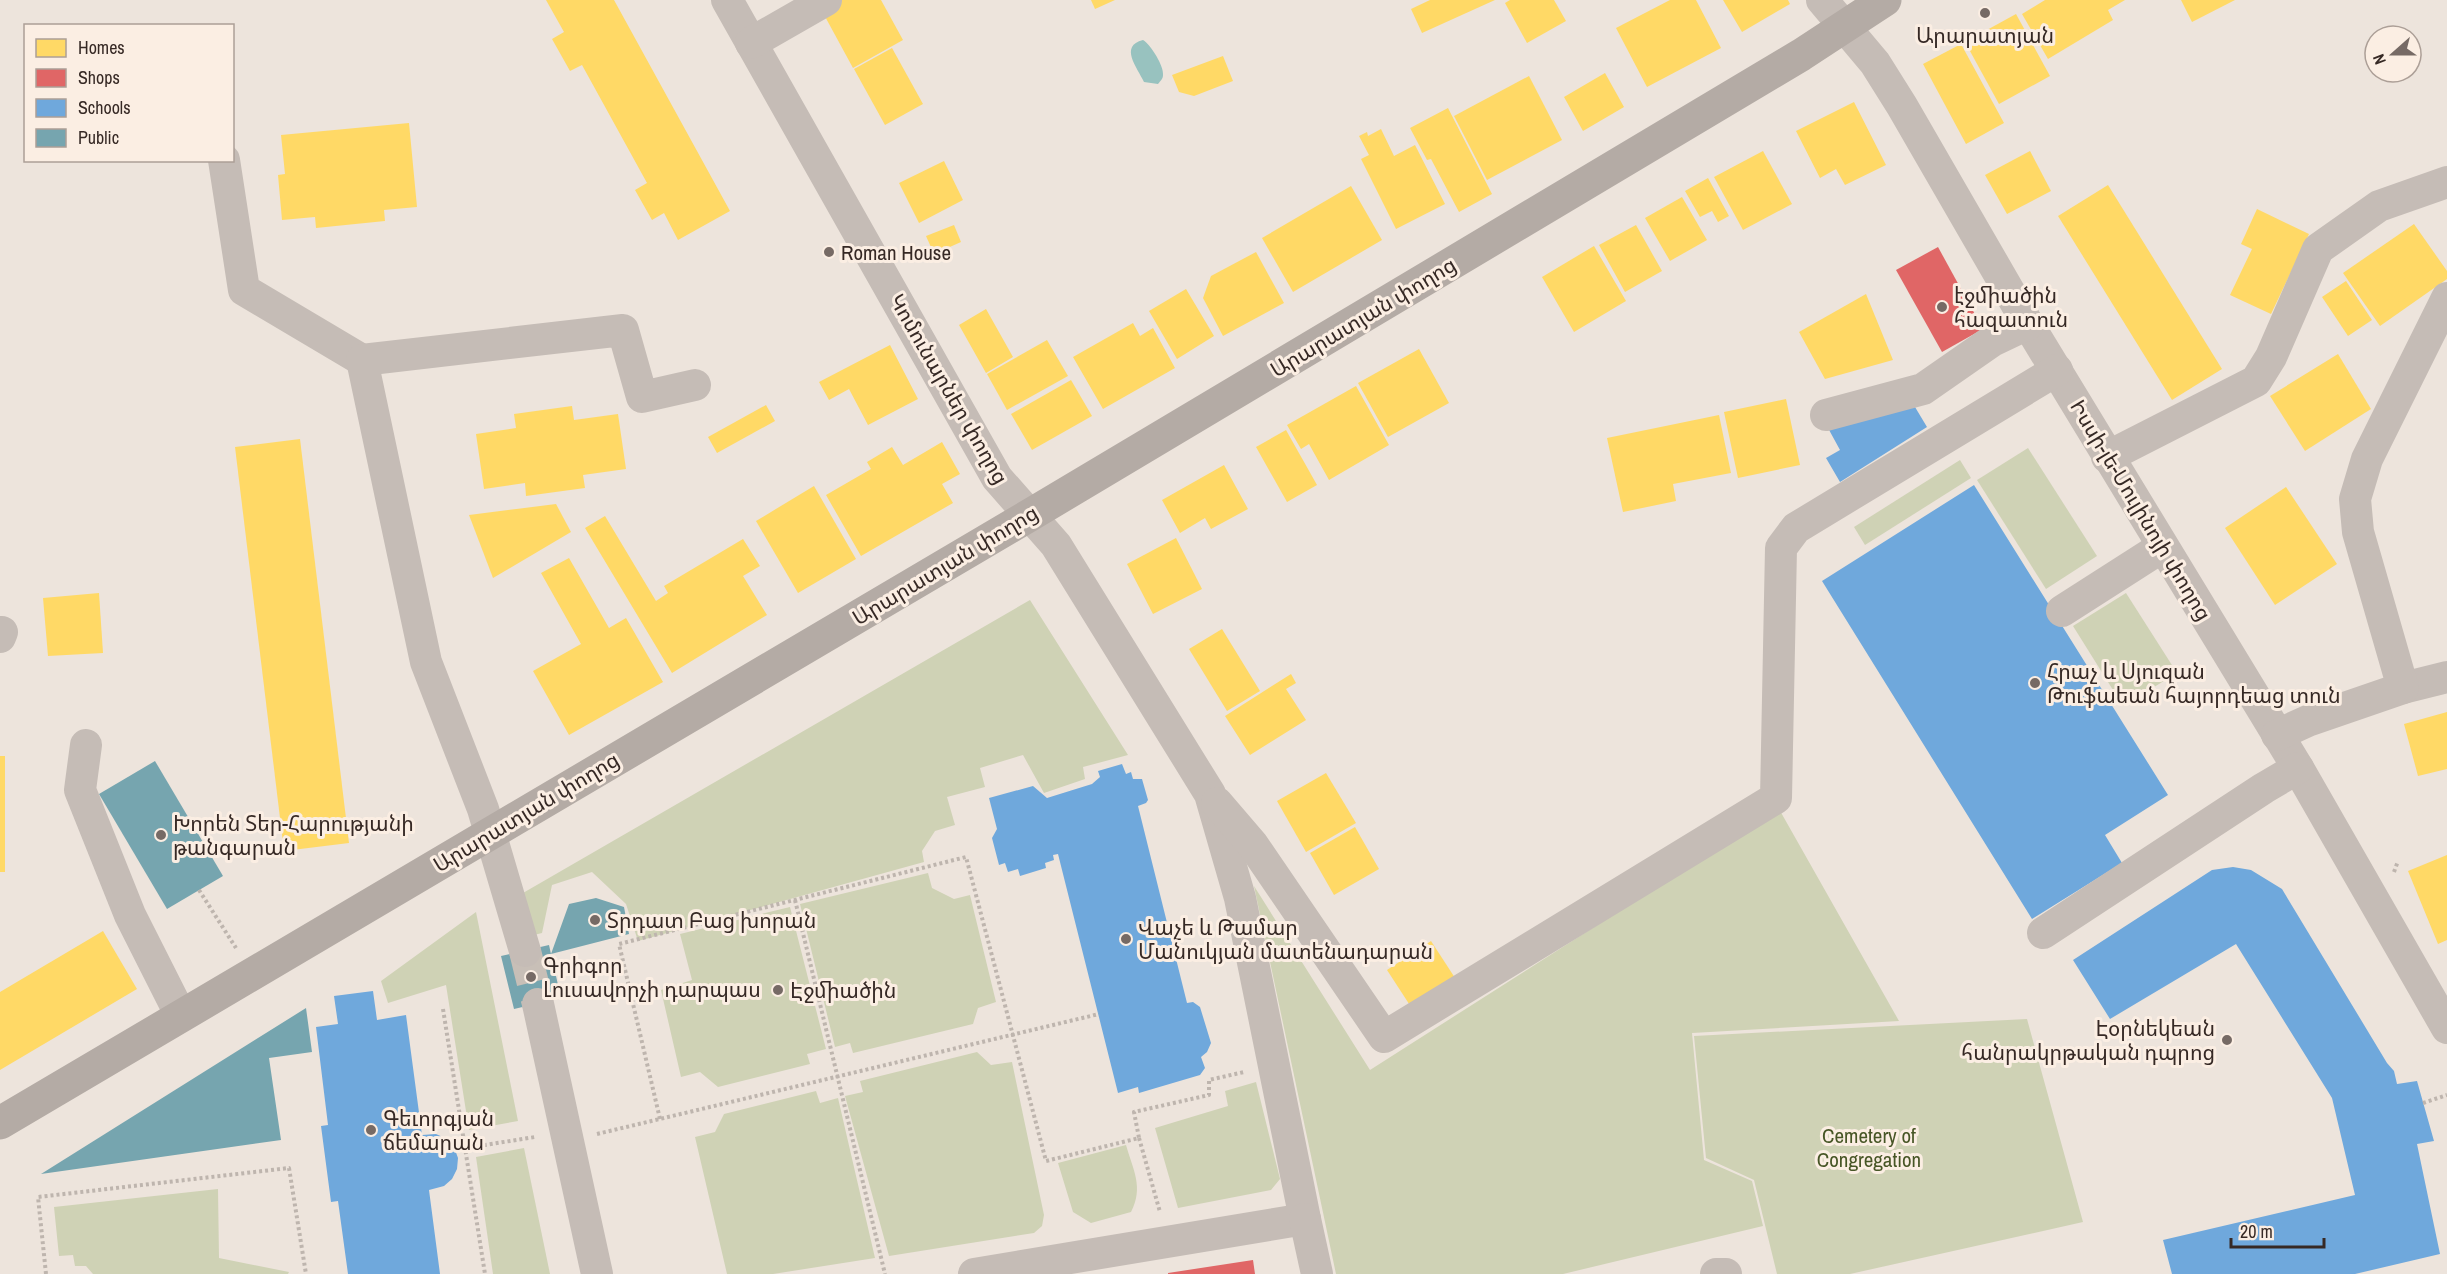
<svg xmlns="http://www.w3.org/2000/svg" width="2447" height="1274" font-family="'Archivo Narrow','Noto Sans Armenian',sans-serif">
<rect width="100%" height="100%" fill="#ede4dc"/>
<g fill="#cfd2b5">
<polygon points="2028,448 2097,556 2046,589 1977,480"/>
<polygon points="1960,460 1971,478 1865,545 1854,527"/>
<polygon points="2126,593 2177,673 2123,706 2073,626"/>
<polygon points="1030,600 1128,755 1083,767 1085,779 1044,793 1023,755 980,768 985,787 947,797 955,825 935,831 922,851 924,862 638,941 626,904 592,872 552,885 542,933 534,935 523,893"/>
<polygon points="1779,809 1899,1021 1692,1033 1704,1160 1752,1181 1763,1226 1563,1274 1336,1274 1254,886 1370,1070"/>
<polygon points="928,873 932,888 954,899 970,895 996,1002 978,1008 973,1024 853,1053 850,1043 835,1047 800,904"/>
<polygon points="790,907 826,1049 807,1054 810,1064 718,1087 700,1072 681,1077 661,990 692,980 680,934"/>
<polygon points="476,912 518,1121 469,1130 446,985 388,1003 381,981"/>
<polygon points="2027,1019 2083,1222 1850,1274 1777,1274 1754,1180 1706,1158 1694,1036"/>
<polygon points="977,1052 991,1065 1012,1062 1044,1215 1042,1226 1034,1233 889,1256 845,1096 863,1092 860,1081"/>
<polygon points="1256,1082 1280,1179 1271,1190 1178,1208 1155,1128 1228,1106 1225,1091"/>
<polygon points="816,1091 820,1103 838,1098 875,1258 773,1274 727,1274 695,1137 715,1132 724,1114"/>
<path d="M 1126,1145 C 1133,1170 1144,1187 1131,1212 L 1091,1223 L 1073,1212 L 1058,1163 Z"/>
<polygon points="524,1148 550,1274 493,1274 476,1157"/>
<polygon points="218,1189 219,1258 289,1272 288,1274 93,1274 86,1266 75,1266 73,1255 59,1256 54,1207"/>
</g>
<path fill="#98c2bf" d="M 1143,40 C 1151,45 1164,66 1163,75 C 1163,79 1161,80 1158,84 L 1144,82 C 1137,67 1119,46 1143,40 Z"/>
<g fill="#ffd966">
<polygon points="546,0 614,0 730,211 678,240 664,213 652,220 635,190 647,183 582,65 570,71 552,39 564,32"/>
<polygon points="841,0 881,0 903,40 853,68 822,11"/>
<polygon points="1091,0 1115,0 1095,9"/>
<polygon points="1430,0 1495,0 1422,33 1411,9"/>
<polygon points="1510,0 1554,0 1566,21 1527,43 1505,3"/>
<polygon points="1670,0 1696,0 1721,48 1647,87 1616,28"/>
<polygon points="1723,0 1788,0 1790,4 1742,32"/>
<polygon points="2045,0 2125,0 2108,10 2113,20 2048,59 2022,14"/>
<polygon points="2181,0 2235,0 2192,22"/>
<polygon points="2016,14 2050,76 1999,104 1965,42"/>
<polygon points="1961,44 2004,123 1966,144 1923,64"/>
<polygon points="892,48 923,104 885,125 854,69"/>
<polygon points="1223,56 1233,81 1194,96 1179,92 1172,75"/>
<polygon points="1605,73 1624,107 1583,131 1564,97"/>
<polygon points="1529,76 1562,140 1487,180 1454,116"/>
<polygon points="1854,102 1886,165 1845,185 1836,169 1820,178 1796,131"/>
<polygon points="1448,108 1492,194 1459,212 1431,159 1427,160 1410,128"/>
<polygon points="409,123 417,207 384,210 385,221 316,228 315,217 282,220 278,175 285,174 281,135"/>
<polygon points="1381,129 1394,156 1415,145 1445,204 1396,229 1361,159 1369,155 1359,136 1367,132 1368,136"/>
<polygon points="1763,151 1792,204 1743,230 1714,177"/>
<polygon points="2030,151 2051,191 2007,214 1985,175"/>
<polygon points="944,161 963,200 919,223 899,183"/>
<polygon points="1708,178 1729,216 1718,222 1712,211 1700,217 1685,191"/>
<polygon points="2108,185 2222,369 2172,400 2058,216"/>
<polygon points="1351,186 1382,240 1293,292 1262,238"/>
<polygon points="1682,197 1707,240 1670,261 1645,218"/>
<polygon points="2257,209 2309,234 2271,314 2230,295 2252,249 2241,244"/>
<polygon points="2414,224 2447,271 2447,279 2380,326 2343,273"/>
<polygon points="954,225 961,242 934,254 926,236"/>
<polygon points="1636,225 1662,271 1625,292 1599,245"/>
<polygon points="1594,246 1626,301 1574,332 1542,277"/>
<polygon points="1256,252 1284,303 1223,336 1203,298 1211,276"/>
<polygon points="2346,281 2372,320 2348,336 2322,297"/>
<polygon points="1186,289 1214,336 1177,359 1149,311"/>
<polygon points="1866,294 1893,360 1825,379 1799,332"/>
<polygon points="986,309 1013,357 986,373 959,325"/>
<polygon points="1133,323 1140,336 1153,328 1175,368 1103,409 1073,357"/>
<polygon points="1047,340 1068,376 1007,410 987,374"/>
<polygon points="890,345 918,399 868,425 849,389 829,400 819,382"/>
<polygon points="1419,349 1449,403 1388,437 1358,383"/>
<polygon points="2338,354 2371,409 2305,451 2270,396"/>
<polygon points="1071,380 1092,416 1032,450 1011,414"/>
<polygon points="1356,386 1389,445 1329,480 1309,444 1301,449 1287,425"/>
<polygon points="1786,399 1800,465 1738,478 1724,412"/>
<polygon points="766,405 775,421 717,453 708,437"/>
<polygon points="572,406 574,420 618,414 626,469 583,475 585,488 526,496 525,483 484,489 476,434 516,428 514,414"/>
<polygon points="1719,415 1731,473 1673,484 1676,501 1623,512 1607,438"/>
<polygon points="1286,430 1317,485 1287,502 1256,447"/>
<polygon points="300,439 349,843 284,851 235,447"/>
<polygon points="942,442 960,474 942,484 953,503 861,556 826,495 871,469 867,462 892,447 903,465"/>
<polygon points="1224,465 1248,509 1211,529 1205,518 1180,533 1162,500"/>
<polygon points="814,486 856,559 798,593 756,521"/>
<polygon points="2286,487 2337,564 2275,605 2225,528"/>
<polygon points="556,504 571,532 493,578 469,515"/>
<polygon points="605,516 656,601 668,593 664,586 743,539 760,566 743,576 767,615 672,673 585,528"/>
<polygon points="1176,538 1202,589 1153,614 1127,564"/>
<polygon points="569,558 609,628 626,618 663,682 569,735 533,671 581,644 541,573"/>
<polygon points="99,593 103,653 48,656 43,598"/>
<polygon points="1222,629 1260,691 1227,711 1189,649"/>
<polygon points="1291,674 1296,683 1286,689 1306,720 1250,755 1225,716"/>
<polygon points="2447,712 2447,769 2418,776 2404,724"/>
<rect x="0" y="756" width="5" height="116"/>
<polygon points="1326,773 1356,823 1306,852 1277,801"/>
<polygon points="1355,827 1379,869 1334,895 1310,853"/>
<polygon points="2447,855 2447,940 2438,944 2408,871"/>
<polygon points="103,931 137,989 0,1070 0,992"/>
<polygon points="1431,941 1457,981 1413,1010 1387,970"/>
</g>
<g fill="#e06666">
<polygon points="1938,247 1983,329 1942,352 1896,270"/>
<polygon points="1253,1260 1255,1274 1168,1274 1168,1273"/>
</g>
<g fill="#6fa8dc">
<polygon points="1909,397 1927,427 1840,482 1826,458 1840,450 1828,428"/>
<polygon points="1974,485 2168,795 2105,835 2122,863 2032,919 1822,581"/>
<polygon points="1122,764 1126,774 1131,772 1133,779 1142,779 1148,800 1146,803 1138,806 1187,1003 1193,1002 1200,1007 1211,1043 1207,1052 1201,1057 1205,1068 1200,1075 1139,1093 1138,1087 1118,1093 1058,854 1053,855 1054,860 1045,863 1046,868 1020,876 1018,869 1008,872 1005,863 999,865 992,838 997,829 989,798 1033,786 1047,798 1092,784 1100,777 1098,771"/>
<polygon points="2233,867 2251,870 2282,889 2387,1063 2394,1071 2397,1084 2417,1081 2434,1141 2417,1144 2440,1254 2355,1274 2172,1274 2163,1240 2355,1195 2332,1098 2236,944 2110,1019 2073,960 2212,870"/>
<polygon points="373,991 377,1020 406,1015 422,1135 436,1134 447,1139 454,1147 458,1158 457,1169 452,1179 444,1186 429,1190 440,1274 348,1274 338,1201 331,1202 321,1126 328,1125 316,1027 338,1024 334,996"/>
</g>
<g fill="#76a5af">
<polygon points="155,761 223,876 167,909 99,794"/>
<polygon points="596,898 624,907 629,934 551,954 561,998 514,1009 501,956 549,945 551,954 569,904"/>
<polygon points="306,1008 312,1052 269,1058 281,1140 41,1174"/>
</g>
<g fill="none" stroke-linecap="round" stroke-linejoin="round">
<polyline stroke="#c8bfb7" stroke-width="32" stroke-dasharray="32 16" stroke-linecap="butt" points="525,951 538,1004"/>
<g stroke="#beb5ae" stroke-width="4" stroke-dasharray="3 3" stroke-linecap="butt">
<polyline points="2394,872 2398,861"/>
<polyline points="199,890 236,948"/>
<polyline points="795,900 885,1274"/>
<polyline points="443,1009 485,1274"/>
<polyline points="2423,1103 2447,1095"/>
<polyline points="660,1119 619,944 966,857 1046,1161 1139,1138 1134,1112 1209,1095 1209,1080 1244,1072"/>
<polyline points="597,1134 1099,1014"/>
<polyline points="1139,1138 1160,1212"/>
<polyline points="466,1148 535,1137"/>
<polyline points="46,1274 38,1197 289,1168 306,1274"/>
</g>
<g stroke="#c5bcb6" stroke-width="32">
<polyline points="727,0 997,478 1056,545 1210,794 1240,898 1305,1219 974,1274"/>
<polyline points="1822,0 1875,63 1902,106 2028,324 2298,768 2447,1028"/>
<polyline points="751,43 826,0"/>
<polyline points="224,160 244,290 362,360"/>
<polyline points="1826,415 1923,389 1992,341 2028,324"/>
<polyline points="2107,457 2256,381 2271,357 2318,249 2379,206 2447,182"/>
<polyline points="2062,611 2162,547"/>
<polyline points="0,637 2,632"/>
<polyline points="2403,688 2447,677"/>
<polyline points="2277,735 2310,720 2403,688 2358,532 2355,499 2367,459 2447,298"/>
<polyline points="86,745 80,790 130,915 181,1016"/>
<polyline points="1217,803 1253,845 1384,1037 1776,798 1781,548 1796,528 2057,370"/>
<polyline points="2043,933 2264,788 2298,768"/>
<polyline points="525,951 483,809 426,662 362,360 623,330 642,397 695,385"/>
<polyline points="538,1004 597,1274"/>
<polyline points="1305,1219 1317,1274"/>
<polyline points="1716,1274 1726,1274"/>
</g>
<polyline stroke="#b4aba5" stroke-width="33" points="0,1123 1030,515 1801,55 1885,0"/>
</g>
<g fill="#766a65" stroke="#fbeee3" stroke-width="2">
<circle cx="1985" cy="13" r="6"/>
<circle cx="829" cy="252" r="6"/>
<circle cx="1942" cy="307" r="6"/>
<circle cx="2035" cy="683" r="6"/>
<circle cx="161" cy="835" r="6"/>
<circle cx="595" cy="920" r="6"/>
<circle cx="1126" cy="939" r="6"/>
<circle cx="531" cy="977" r="6"/>
<circle cx="778" cy="990" r="6"/>
<circle cx="2227" cy="1040" r="6"/>
<circle cx="371" cy="1130" r="6"/>
</g>
<g text-anchor="middle" dominant-baseline="central" stroke-width="6" stroke-linejoin="round" paint-order="stroke">
<g font-size="21" fill="#362925" stroke="#fbeee3" text-anchor="start">
<text x="1985" y="35" text-anchor="middle">Արարատյան</text>
<text x="841" y="252">Roman House</text>
<text x="1954" y="295">էջմիածին<tspan x="1954" dy="24">հազատուն</tspan></text>
<text x="2047" y="671">Հրաչ և Սյուզան<tspan x="2047" dy="24">Թուֆաեան հայորդեաց տուն</tspan></text>
<text x="173" y="823">Խորեն Տեր-Հարությանի<tspan x="173" dy="24">թանգարան</tspan></text>
<text x="607" y="920">Տրդատ Բաց խորան</text>
<text x="1138" y="927">Վաչե և Թամար<tspan x="1138" dy="24">Մանուկյան մատենադարան</tspan></text>
<text x="543" y="965">Գրիգոր<tspan x="543" dy="24">Լուսավորչի դարպաս</tspan></text>
<text x="790" y="990">Էջմիածին</text>
<text x="2215" y="1028" text-anchor="end">Էօրնեկեան<tspan x="2215" dy="24">հանրակրթական դպրոց</tspan></text>
<text x="383" y="1118">Գեւորգյան<tspan x="383" dy="24">ճեմարան</tspan></text>
</g>
<g font-size="21" fill="#362925" stroke="#fbeee3">
<text transform="translate(1363 317) rotate(-31)">Արարատյան փողոց</text>
<text transform="translate(949 389) rotate(60)">Կոմունարներ փողոց</text>
<text transform="translate(2141 510) rotate(59)">Իսսի-լե-Մուլինոյի փողոց</text>
<text transform="translate(945 565) rotate(-31)">Արարատյան փողոց</text>
<text transform="translate(526 812) rotate(-31)">Արարատյան փողոց</text>
</g>
<g font-size="21" fill="#475626" stroke="#fbeee3">
<text x="1869" y="1135">Cemetery of<tspan x="1869" dy="24">Congregation</tspan></text>
</g>
</g>
<rect x="24" y="24" width="210" height="138" fill="#fbeee3" stroke="#ac9f97" stroke-width="1.5"/>
<rect x="36" y="39" width="30" height="18" fill="#ffd966" stroke="#ac9f97" stroke-width="1.5"/>
<text x="78" y="54" font-size="18" fill="#362925">Homes</text>
<rect x="36" y="69" width="30" height="18" fill="#e06666" stroke="#ac9f97" stroke-width="1.5"/>
<text x="78" y="84" font-size="18" fill="#362925">Shops</text>
<rect x="36" y="99" width="30" height="18" fill="#6fa8dc" stroke="#ac9f97" stroke-width="1.5"/>
<text x="78" y="114" font-size="18" fill="#362925">Schools</text>
<rect x="36" y="129" width="30" height="18" fill="#76a5af" stroke="#ac9f97" stroke-width="1.5"/>
<text x="78" y="144" font-size="18" fill="#362925">Public</text>
<g transform="translate(2393 54) rotate(249)"><circle r="28" fill="#fbeee3" stroke="#ac9f97" stroke-width="1.5"/>
<path d="M0-4.5L10 22L0 15L-10 22Z" fill="#766a65"/>
<text y="-9" font-size="16" font-weight="bold" text-anchor="middle" fill="#362925">N</text>
</g>
<path d="M2231 1238v9h93v-9" fill="none" stroke="#362925" stroke-width="3"/>
<text x="2240" y="1238" font-size="18" fill="#362925" stroke="#fbeee3" stroke-width="4.5" paint-order="stroke">20 m</text>
</svg>
